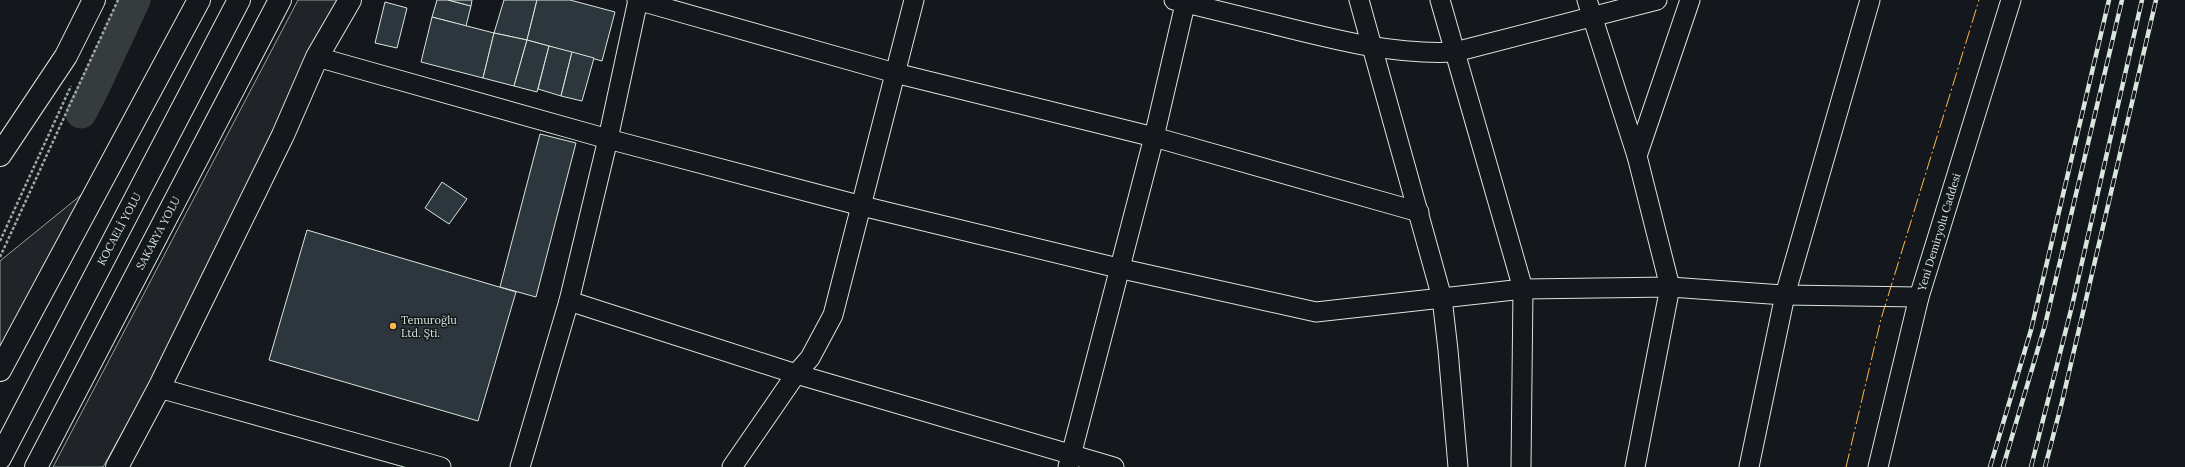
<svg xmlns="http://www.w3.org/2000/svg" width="2185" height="467" font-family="Lora,serif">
<rect width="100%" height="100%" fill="#14181c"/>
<g fill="#202428" stroke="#939e99">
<polygon points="298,0 346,0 155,374 103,467 53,467"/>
<polygon points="91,187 0,363 0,261"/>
</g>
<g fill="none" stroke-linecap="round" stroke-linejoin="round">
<polyline stroke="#363b3e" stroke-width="31" points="81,113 95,86 135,0"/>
</g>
<g fill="#2c363c" stroke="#d8e6dc">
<polygon points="437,0 448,0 471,6 466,26 432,17"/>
<polygon points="448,0 472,0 471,6"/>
<polygon points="504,0 537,0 527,40 494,33"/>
<polygon points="537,0 570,0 615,12 602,61 527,40"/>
<polygon points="385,2 407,8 397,48 375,43"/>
<polygon points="432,17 494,33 483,78 421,62"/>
<polygon points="494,33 527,40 514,86 483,78"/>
<polygon points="527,40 549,46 537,92 514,86"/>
<polygon points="549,46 572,52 561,96 538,89"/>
<polygon points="572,52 594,58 582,101 561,96"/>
<polygon points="540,134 576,143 536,297 500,287"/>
<polygon points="442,182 467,199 449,224 425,208"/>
<polygon points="307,230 516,292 478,421 269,360"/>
</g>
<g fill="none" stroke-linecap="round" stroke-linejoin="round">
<g stroke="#d8e6dc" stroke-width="21">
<g id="minor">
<polyline points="637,0 895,73 1154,137 1419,212"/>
<path d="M 1174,0 C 1210,9 1247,18 1284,27 C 1340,41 1396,55 1455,52 L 1657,0"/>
<polyline points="1359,0 1442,298 1448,350 1458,467"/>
<polyline points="1440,0 1523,289 1521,467"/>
<polyline points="1587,0 1637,156 1670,287 1635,467"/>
<polyline points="317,57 608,139 862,206 1118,268 1316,312 1523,289 1670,287 1785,295 1919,297"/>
<polyline points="1637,156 1690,0"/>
<polyline points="569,301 796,374 1114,467"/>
<polyline points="159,388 441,467"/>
<polyline points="520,467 569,301 608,139 638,0"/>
<polyline points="732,467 796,374 810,358 833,315 914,0"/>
<polyline points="1068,467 1154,137 1186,0"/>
<polyline points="1749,467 1785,295 1870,0"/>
<polyline points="1878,467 1919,297 2011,0"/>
</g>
</g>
<g stroke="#d8e6dc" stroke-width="24">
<polyline id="major" points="0,155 66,56 94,0"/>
</g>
<g stroke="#d8e6dc" stroke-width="24">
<g id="highway">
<polyline points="0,370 199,0"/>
<polyline points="0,458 239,0"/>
<polyline points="36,467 280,0"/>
<polyline points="117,467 159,388 283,135 317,57 350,0"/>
</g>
</g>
<g stroke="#9da8a2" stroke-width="2.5" stroke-dasharray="3 2" stroke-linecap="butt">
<polyline points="0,241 71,86"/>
<polyline points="0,257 118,0"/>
</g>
<use href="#minor" stroke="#14181c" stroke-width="19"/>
<use href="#major" stroke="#14181c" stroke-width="22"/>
<use href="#highway" stroke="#14181c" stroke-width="22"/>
<g stroke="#d8e6dc" stroke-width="4.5">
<g id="rail">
<polyline points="1990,467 2031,330 2109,0"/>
<polyline points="2003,467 2045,325 2122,0"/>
<polyline points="2031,467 2072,306 2142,0"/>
<polyline points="2045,467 2062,402 2156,0"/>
</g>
</g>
<use href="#rail" stroke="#14181c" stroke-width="3" stroke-dasharray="9" stroke-linecap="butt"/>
<polyline stroke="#ffb74d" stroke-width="1" stroke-dasharray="14 3 2 3" stroke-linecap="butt" points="1846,467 1881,319 1979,0"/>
</g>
<circle fill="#ffb74d" stroke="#14181c" stroke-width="1.5" cx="393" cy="326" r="4"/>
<g text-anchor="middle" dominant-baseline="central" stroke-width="3" stroke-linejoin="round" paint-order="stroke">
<g font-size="11" fill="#d8e6dc" stroke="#14181c">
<text transform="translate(119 229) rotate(-62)">KOCAELİ YOLU</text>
<text transform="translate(1939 232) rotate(-73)">Yeni Demiryolu Caddesi</text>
<text transform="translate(158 233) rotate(-62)">SAKARYA YOLU</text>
</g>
<g font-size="11" fill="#d8e6dc" stroke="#14181c" text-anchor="start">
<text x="401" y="320">Temuroğlu<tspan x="401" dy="13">Ltd. Şti.</tspan></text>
</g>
</g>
</svg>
